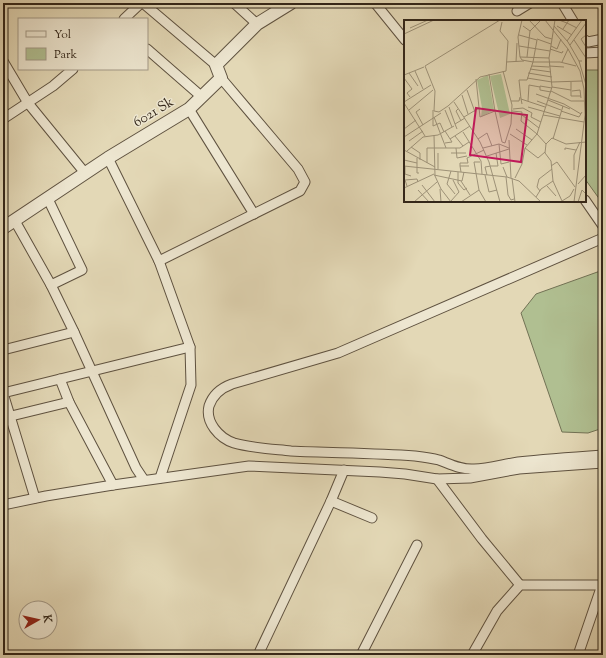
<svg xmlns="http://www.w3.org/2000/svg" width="606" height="658" font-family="'Sorts Mill Goudy',serif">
<rect width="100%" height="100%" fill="#e3d8b6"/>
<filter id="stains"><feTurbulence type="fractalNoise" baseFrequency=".005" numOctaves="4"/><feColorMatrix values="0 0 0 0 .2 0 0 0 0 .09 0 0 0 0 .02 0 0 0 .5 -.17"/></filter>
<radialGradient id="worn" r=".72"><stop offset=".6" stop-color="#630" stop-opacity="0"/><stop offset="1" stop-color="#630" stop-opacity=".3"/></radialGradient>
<g fill="#b0bf91" stroke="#727255">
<polygon points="585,70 603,70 603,204 585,179"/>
<polygon points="603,270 603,428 588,433 562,432 521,313 536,294"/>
</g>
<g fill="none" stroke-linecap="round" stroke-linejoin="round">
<g stroke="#5f5240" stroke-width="11">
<g id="minor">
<polyline points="143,3 216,65"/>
<polyline points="234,3 257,24"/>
<polyline points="375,3 405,40"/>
<polyline points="562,3 573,21"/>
<polyline points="517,11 530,3"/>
<polyline points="124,19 141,3"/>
<polyline points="585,40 588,42 603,39"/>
<polyline points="147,49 202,97"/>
<polyline points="585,53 603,52"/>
<polyline points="3,61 28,103 85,173"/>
<polyline points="189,109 254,214"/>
<polyline points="3,119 53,86 73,69"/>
<polyline points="108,158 159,261 190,347 191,385 160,478"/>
<polyline points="48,199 82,270 51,285"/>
<polyline points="585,200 603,226"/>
<polyline points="15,221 51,285 74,332 136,468 144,480"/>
<path d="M 603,238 L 338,353 L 232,384 C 221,388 213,394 209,406 C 205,422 219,438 234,443 C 251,448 272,449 291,451 C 332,453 373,453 415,456 C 423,457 431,458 439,460 C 450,464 461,470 474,469 C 488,469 504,464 518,462 C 547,459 575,457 603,455"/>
<polyline points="159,261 300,191 305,182 298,169 221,78"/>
<polyline points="3,350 74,332"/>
<polyline points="60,379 69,402 113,485"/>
<polyline points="3,393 190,347"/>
<polyline points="3,393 35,498"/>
<polyline points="3,418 69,402"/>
<polyline points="437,479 482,539 520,585"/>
<polyline points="331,501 372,518"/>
<polyline points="3,505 46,496 113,485 249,466 380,472 405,474 437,479 470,478 519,469 603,463"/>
<polyline points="258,655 331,501 344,470"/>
<polyline points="361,655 417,545"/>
<polyline points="472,655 497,611 520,585 603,585"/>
<polyline points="578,655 602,585"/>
</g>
</g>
<g stroke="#5f5240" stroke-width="14">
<polyline id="tertiary" points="3,228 108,158 189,109 221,78 216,65 257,24 291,3"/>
</g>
<use href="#minor" stroke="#ede6d0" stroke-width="9"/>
<use href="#tertiary" stroke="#ede6d0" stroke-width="12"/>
</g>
<g text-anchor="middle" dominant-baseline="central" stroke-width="3" stroke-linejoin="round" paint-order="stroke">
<g font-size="14" fill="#332619" stroke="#ede6d0">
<text transform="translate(154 113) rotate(-31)">6021 Sk</text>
</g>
</g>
<g transform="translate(404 20)">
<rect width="182" height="182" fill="#e3d8b6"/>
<path d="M 97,54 L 106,94 L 96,98 L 86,56 ZM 84,55 L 90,90 L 77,97 L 78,88 L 73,60 Z" fill="#b0bf91"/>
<path fill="none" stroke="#9d9177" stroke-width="1" d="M 96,0 L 21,46 L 31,71 L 30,91 L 35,92 L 44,86 L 76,57 L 102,51 L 104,21 L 96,11 L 98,2M 125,0 L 141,17 L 148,19M 141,0 L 164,29 L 176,51 L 180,69 L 181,95 L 170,182M 151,0 L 145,38 L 148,67 L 133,114 L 142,124 L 141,133 L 147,141 L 149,161 L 158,181 L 166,176 L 170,169M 155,0 L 163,3 L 165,0M 119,6 L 126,11 L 123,37M 150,6 L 164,22 L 175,41 L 178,41M 153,6 L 168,15M 6,8 L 24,0M 159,9 L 163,3 L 173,8M 126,11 L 137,0M 0,14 L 30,0M 115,15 L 133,20 L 129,42M 182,15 L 177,19 L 182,27M 133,19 L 147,24M 170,20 L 182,38M 163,21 L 178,0M 166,25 L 182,3M 115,26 L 146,31M 147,26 L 153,29 L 157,19M 146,29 L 158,33 L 159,31M 116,37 L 145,38M 175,41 L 182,65M 102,42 L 120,41M 112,42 L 113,23M 129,42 L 156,42 L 172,46M 158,42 L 164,29M 128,46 L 145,47M 145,46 L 160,47M 126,49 L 147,52M 11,51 L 19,69M 5,53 L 14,66M 124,53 L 148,57M 85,54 L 91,91M 0,55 L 20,47M 0,58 L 8,69 L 3,73 L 6,77M 123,58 L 148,62M 72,59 L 76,97 L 91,91 L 98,122 L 101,123 L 107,104 L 108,85 L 99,51M 148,62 L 178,61M 167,62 L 167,76 L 177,76M 148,67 L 167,70M 63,70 L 71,92M 147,71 L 167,81 L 180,81M 168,71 L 176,70 L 177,78M 147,72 L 136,70 L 136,66 L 148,68M 132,74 L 160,84 L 177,94M 58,75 L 64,94M 117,79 L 115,60 L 123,60 L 129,42 L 118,40 L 116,37 L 114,17 L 118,0M 144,80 L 166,89M 107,81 L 115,81 L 116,77M 124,81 L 125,65 L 136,67M 133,81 L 157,90M 0,82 L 27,65M 50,82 L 76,122 L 85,142 L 96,182M 0,83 L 21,116M 118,84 L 117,79 L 141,87M 45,87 L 51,104M 124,87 L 156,96M 16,89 L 12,92 L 19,105M 54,89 L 52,91 L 57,101M 109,89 L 119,88 L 128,93 L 127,97 L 137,102M 5,90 L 29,70M 29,90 L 29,106 L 36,103 L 40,112M 41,90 L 48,107M 108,91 L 118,92 L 117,101 L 133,114 L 121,128 L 118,144 L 111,158M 157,91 L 175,97 L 178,92M 118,95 L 135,108M 139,95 L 180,102M 30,97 L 42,128M 60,97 L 75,88M 0,109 L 12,100M 53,109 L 51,104 L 61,98M 112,109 L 128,120M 59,112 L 77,141 L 78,154M 106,114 L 123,125M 30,115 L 31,156 L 37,169 L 47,182M 51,116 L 59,126M 0,117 L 37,93M 46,119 L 66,106M 74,119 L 83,113 L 88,126M 149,119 L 159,86M 105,120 L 107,158M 5,121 L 19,111M 41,123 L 48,122 L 41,111M 95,124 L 97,144 L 105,142M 142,124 L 148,118 L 162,124 L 182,122M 7,127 L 16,133 L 16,140M 52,128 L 53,138 L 63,136M 79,128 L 95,124 L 105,128M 121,128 L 134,138 L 141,132M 0,130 L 31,147M 161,130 L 161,128 L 172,130M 3,131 L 19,117 L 34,115 L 50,106M 34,133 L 34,149M 47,133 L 62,133M 83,136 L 105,129M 13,138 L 13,153 L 15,153M 0,140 L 13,143M 76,142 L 70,142 L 75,170 L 82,182M 23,143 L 23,128 L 56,128 L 65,122M 0,146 L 103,157 L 99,147M 1,146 L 1,154 L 7,156M 56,146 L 56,143 L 64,143 L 63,138 L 80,130M 87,146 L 94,146 L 92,133M 147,146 L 153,142 L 171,167M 170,150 L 170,135 L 176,122M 47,151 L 43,164 L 51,174M 54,152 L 54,163 L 60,170 L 63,168M 57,152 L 56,146 L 65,146M 30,155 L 58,161 L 60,152M 81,155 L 85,172 L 93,170M 83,155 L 81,147 L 87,146M 102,157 L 104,175 L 107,180 L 110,179M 103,157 L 115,161 L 137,182M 108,158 L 111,182M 57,161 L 66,175M 174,164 L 182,155M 18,165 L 31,182M 3,166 L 1,160 L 13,159 L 14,162M 143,166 L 152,176M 0,168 L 30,154M 36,169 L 37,182M 14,170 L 25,182M 136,171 L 133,167 L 135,159 L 148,149M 132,177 L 137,169 L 149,161M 47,181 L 55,172 L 49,160M 10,182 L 33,162M 57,182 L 75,170M 174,182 L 178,170 L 182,174"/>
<path fill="#c2185b" fill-opacity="0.15" stroke="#c2185b" stroke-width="2" d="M 72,88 L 123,95 L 117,142 L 66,135 Z"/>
<rect width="182" height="182" fill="none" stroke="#332619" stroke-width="2"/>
</g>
<rect width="606" height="658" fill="none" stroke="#e3d8b6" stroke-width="16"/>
<rect x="4" y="4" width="598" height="650" fill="none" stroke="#332619" stroke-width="2"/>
<rect x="8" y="8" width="590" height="642" fill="none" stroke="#332619"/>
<rect x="18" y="18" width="130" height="52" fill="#ede6d0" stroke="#a39987"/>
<rect x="26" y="31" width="20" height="6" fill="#ede6d0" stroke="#a39987"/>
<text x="54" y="38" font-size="12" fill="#332619">Yol</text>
<rect x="26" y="48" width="20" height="12" fill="#b0bf91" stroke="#a39987"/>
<text x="54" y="58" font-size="12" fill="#332619">Park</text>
<g transform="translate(38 620) rotate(82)"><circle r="19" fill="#ede6d0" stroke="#a39987"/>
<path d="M0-3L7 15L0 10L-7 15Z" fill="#8f2418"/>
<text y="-6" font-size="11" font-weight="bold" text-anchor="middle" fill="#332619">K</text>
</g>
<rect width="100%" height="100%" filter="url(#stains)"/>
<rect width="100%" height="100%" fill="url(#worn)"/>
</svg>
